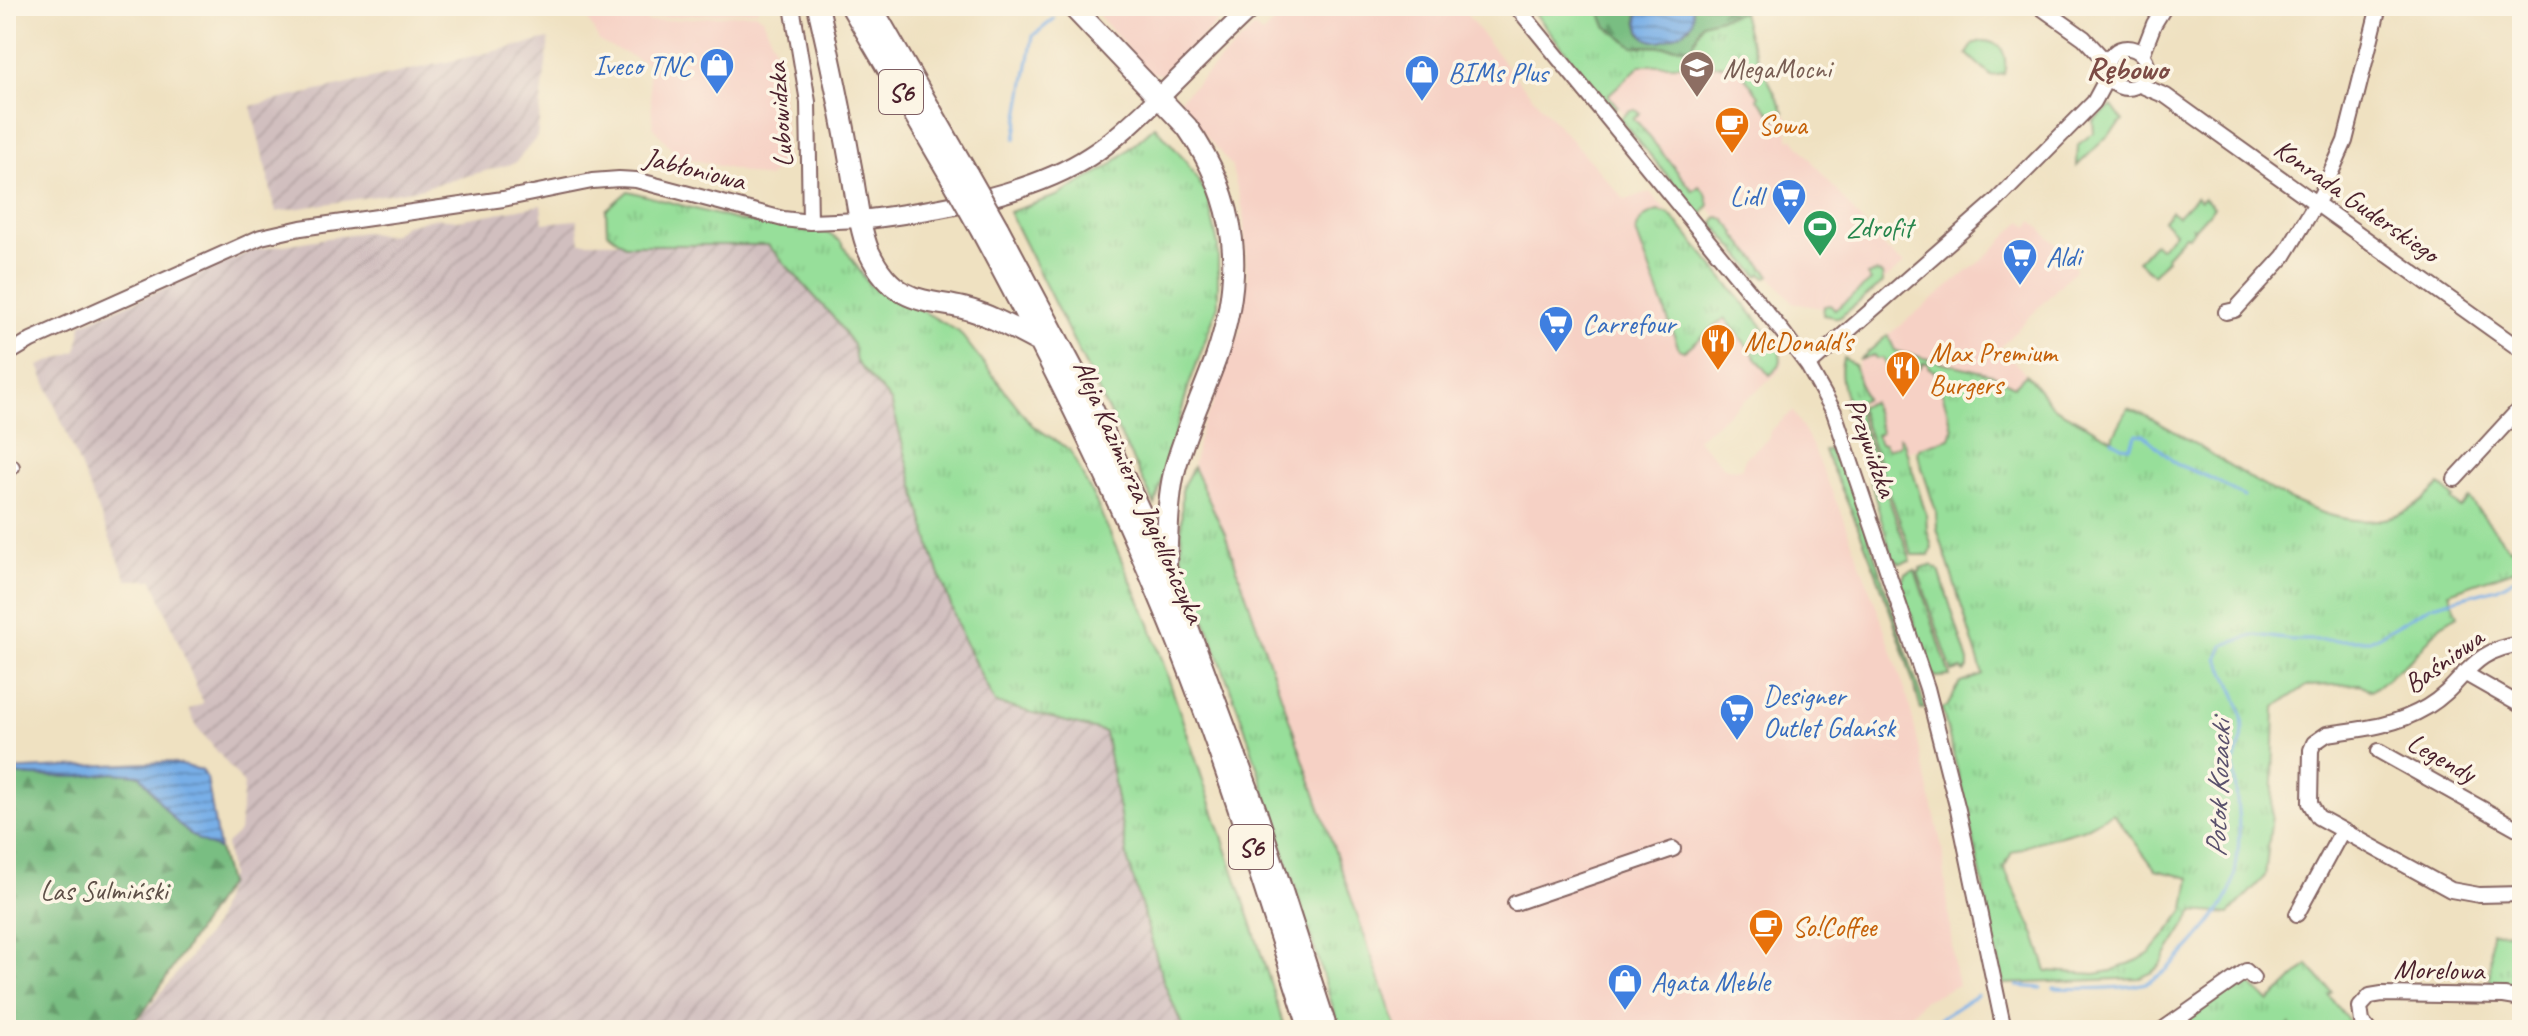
<svg xmlns="http://www.w3.org/2000/svg" width="2528" height="1036" font-family="Caveat,sans-serif">
	<defs>
		<pattern id="industrial-furrows" width="10" height="10" patternUnits="userSpaceOnUse" patternTransform="scale(2)"><rect width="10" height="10" fill="#d1bfbf"/><path d="M-1 1l2-2M0 10L10 0M9 11l2-2" fill="none" stroke="#b5a4a4"/></pattern>
		<pattern id="grass-tufts" width="24" height="20" patternUnits="userSpaceOnUse" patternTransform="scale(2)"><rect width="24" height="20" fill="#97df9a"/><path d="M3 7l-1-3M5 7V3M7 7l1-3M15 17l-1-3M17 17v-4M19 17l1-3" fill="none" stroke="#84bf85"/></pattern>
		<pattern id="forest-firs" width="22" height="20" patternUnits="userSpaceOnUse" patternTransform="scale(2)"><rect width="22" height="20" fill="#79be82"/><path d="M5 1l3.5 6h-7zM16 11l3.5 6h-7z" fill="#659a6b"/></pattern>
		<pattern id="water-rules" width="6" height="5" patternUnits="userSpaceOnUse" patternTransform="scale(2)"><rect width="6" height="5" fill="#78afe7"/><path d="M0 2.5h6" fill="none" stroke="#648ebb"/></pattern>
	</defs>
	<rect width="100%" height="100%" fill="#fcf5e5"/>
	<filter id="ink" filterUnits="userSpaceOnUse"><feTurbulence type="fractalNoise" baseFrequency=".0125" numOctaves="2"/><feDisplacementMap in="SourceGraphic" scale="16" xChannelSelector="R" yChannelSelector="G"/><feConvolveMatrix kernelMatrix="1 2 1 2 8 2 1 2 1" color-interpolation-filters="sRGB"/></filter>
	<filter id="wash" filterUnits="userSpaceOnUse"><feTurbulence type="fractalNoise" baseFrequency=".006" numOctaves="4" result="noise"/><feDisplacementMap in="SourceGraphic" scale="32" xChannelSelector="R" yChannelSelector="G"/><feGaussianBlur stdDeviation="1.8" result="paint"/><feColorMatrix in="noise" values="0 0 0 0 0 0 0 0 0 0 0 0 0 0 0 0 0 1.4 0 .05"/><feComposite in="paint" operator="in"/></filter>
	<g filter="url(#wash)">
		<rect width="100%" height="100%" fill="#efe1c1"/>
		<path fill="#f6d1c5" d="M588,6h168l2,4 -111,9v3l107,-9 9,5 18,46 6,96 -19,18 -90,-22 -25,-29 -5,-63 -48,-22 -11,-20z
			M1100,6h134l-71,69 -15,-3 -53,-61z
			M1291,6h169l56,72 109,122 25,-8 99,120 34,48 -2,9 -9,9 -75,61 28,29 16,1 5,-12 23,-19 1,-7 23,-20 19,34 27,63 41,108 28,83 34,148 12,119 4,19 -35,16 -27,29h-499l-172,-496 -32,-67 8,-39 11,-21 11,-40 19,-40h-4l9,-48 -4,-69 -12,-45 -54,-63 77,-74 8,6z
			M1656,64l105,1 18,41 14,18 -6,7 2,7 2,2 2,-2 87,106 24,20 -60,48 -50,-9 -186,-208 33,-30z
			M2022,221l6,6 5,-6 39,39 3,10 -75,77 26,27 -12,12 -23,-12 -30,61 -76,24 -31,-75 5,-26 35,-8 -6,-15 94,-75z"/>
		<path fill="url(#industrial-furrows)" d="M549,39l-12,98 -22,26 -97,26 -142,23 -25,-106z
			M541,205l2,18 34,-3 3,22 182,-1 69,-5 31,35 102,93 318,666h-1152l53,-64 31,-41 16,-50 -4,-31 13,-12 5,-48 -47,-57 -8,-17 14,-7 -50,-123h-26l-88,-214 38,-15 5,-27 172,-74 110,-18 17,3 13,-1 11,-9 33,-7 20,2z"/>
		<path fill="url(#grass-tufts)" stroke="#707f62" stroke-width="2" fill-rule="evenodd" d="M1529,6h69l8,20 27,20 59,1 10,-24 40,-11 6,24 11,25 -9,4h-109l-33,30 10,12 -6,2z
			M2112,106l11,15 -46,45 1,-21 16,-13 -1,-11z
			M1630,110h5l5,3 -7,6 6,5 54,67 6,-5 7,7 3,12 -8,11 -81,-97z
			M1155,126l30,34 22,35 11,50v60l-30,83 -33,117 -146,-293 50,-17 51,-29z
			M628,191l112,30 81,8 19,12 29,44 45,21 45,26 73,93 38,25 25,50 55,124 104,307 31,99h-101l-20,-47 -36,-122 -23,-129 -110,-29 -32,-64 -30,-83 -42,-155 -35,-39 -3,-17 -21,-29 -64,-71h-143l-18,-13 -1,-22z
			M1658,211l11,3 12,13 96,117c6,15 6,21 -7,31l-45,-57 -41,33 -5,-2 -43,-117c3,-13 9,-17 22,-21z
			M1719,217l5,2 12,14 -1,2 35,40 -4,3 -5,-4 -3,2 -45,-52 3,-6z
			M1876,272l6,2 1,9 -44,35 -16,-3 1,-9 6,-1 5,5 36,-29 -4,-6z
			M1888,335l7,16 96,23 23,12 12,-12 27,33 59,32 16,-31c74,28 180,131 261,110 21,-5 36,-19 51,-33l14,13 -2,2 8,8 9,-9 41,50 12,-13v31l-73,25 9,23 -17,10 -27,32 -43,34 -11,-7 -54,2 -31,21 -3,108 -7,61 -36,38 -35,-3 -34,54 -7,7 -13,6 -137,6 -33,-162 -28,-113 5,-2 13,-24 23,-8 -46,-147 -1,-16 -19,-60 2,-4 31,-10 3,-9 -17,-56 -8,-6v-4h-6l-1,4 -6,2 -7,-6 -19,6 1,3h-2l-5,-14 -7,1 -2,-4 -15,5zM2113,813l43,57 34,8 -5,31 -21,28 -14,16 -12,7 -26,11 -17,3 -48,-3 -12,-36 -31,-67 8,-16 25,-10 45,-13z
			M1844,358l10,7 11,34 -16,5c-6,-11 -11,-36 -5,-46z
			M1843,399l5,10 8,-1 55,153 -11,2 -8,-6 -25,-88z
			M1872,402l9,30 -5,3 4,9 4,-1 3,6 13,-4v-8l3,3 23,74 1,15 5,19 -3,7h-17l-53,-147 1,-2z
			M1829,449l5,12 4,-1 14,28 73,220 -4,1c-25,-88 -57,-175 -97,-258z
			M1193,467l32,67 172,496h-57l-95,-302 -64,-173 1,-67z
			M1931,565l8,5 29,92v6l-4,4 -2,-3 -10,3 -34,-100 3,-1 -1,-3z
			M1915,570l35,106 -14,1 -6,-6 -29,-87 4,-10z
			M2522,931v60l-32,-1 1,-58z
			M2308,965l24,27 -3,3 27,35h-66v-5l-7,5h-88l-7,-10 54,-38h6l21,20z"/>
		<path fill="url(#forest-firs)" stroke="#626e56" stroke-width="2" d="M1598,6h43c-6,9 -4,19 1,29l19,6 29,-14 2,-21h51l-1,6 -40,11 -10,24 -59,-1 -27,-20z
			M6,773l26,3 47,1 34,-4 27,2c23,30 41,63 79,74l9,34 -85,130 -18,14 -48,-7 -9,10h-53l-9,-12z"/>
		<path fill="#97df9a" stroke="#707f62" stroke-width="2" d="M1981,41c21,0 27,14 23,33l-13,2 -24,-22 6,-9z
			M1762,67l22,45 -8,7 -19,-21 2,-2 -17,-23z
			M2196,197l5,4 3,-3 10,9 -19,21 -3,-1 2,3 -6,6 -3,-1 -19,21 1,3 -14,15 -15,-13 16,-18 6,5 15,-16 -12,-12 8,-9 7,5z"/>
		<path fill="url(#water-rules)" stroke="#616789" stroke-width="2" d="M1641,6h51c1,6 3,13 -2,19 -3,4 -11,9 -16,11 -25,12 -37,2 -36,-25z
			M168,762l34,8 5,8 12,71c-38,-11 -56,-44 -79,-74l-27,-2 -34,4 -47,-1 -26,-3v-3z"/>
		<g fill="none" stroke-linecap="round" stroke-linejoin="round">
			<path stroke="#78afe7" stroke-width="3" d="M1015,139l18,-103 21,-17
				M2112,440l9,6 8,1 8,-13 7,1 32,29 37,15 31,18
				M2017,986l24,2
				M2054,988c27,1 65,2 92,-5 22,-7 68,-61 80,-83 6,-10 10,-29 11,-41 5,-31 -1,-60 -3,-91 -1,-11 6,-19 8,-29 5,-29 -12,-57 -24,-81l5,-13 33,-10 36,5h78l63,-35 64,-17 25,-13
				M1922,1030l55,-35"/>
		</g>
	</g>
	<g filter="url(#ink)">
		<g fill="none" stroke-linecap="round" stroke-linejoin="round">
			<defs>
				<path id="minor" d="M792,6l16,96 2,120
					M1516,6l269,329 23,31 26,46 93,276 31,122 46,220
					M2039,6l45,32 23,25
					M2107 68a20 20 0 1 1 40 0a20 20 0 1 1-40 0Z
					M2142,55l12,-31 11,-18
					M2140,85l26,11 32,23 319,228 5,1
					M2226,312l9,-2 49,-54 37,-61 24,-54 34,-135
					M6,355l25,-15 230,-103 40,-9 202,-29 89,-18 27,-2 17,1 147,39 27,3 51,-2
					M1808,366l187,-164 99,-100 14,-26
					M6,470l6,-3
					M2455,479l67,-73
					M2522,644c-56,7 -54,38 -95,63 -32,19 -64,22 -100,27l-13,9 -3,7 -1,53 8,14 11,6 122,67 28,5 43,-1
					M2464,673l58,33
					M2379,751l143,80
					M1515,903l158,-54
					M2297,914l45,-83
					M2162,1030l84,-59 7,7
					M2368,1030l-6,-8 -2,-15 10,-11 12,-2 122,2 18,3"/>
				<path id="major" d="M861,220c72,-9 168,-24 229,-64 28,-18 51,-42 75,-64 29,-29 58,-58 88,-86"/>
				<path id="highway" d="M818,6c12,52 23,104 32,156 6,29 8,63 19,90 8,17 18,32 35,41 18,10 39,10 59,15 28,7 53,22 78,35
					M851,6l100,171
					M871,6l97,169
					M1072,6l115,121c52,74 58,147 29,231 -14,39 -32,75 -42,115 -7,29 -6,61 -8,91
					M998,228l83,156 85,184 90,243 71,219
					M982,232c64,119 125,239 177,364 60,141 104,288 151,434"/>
			</defs>
			<use href="#minor" stroke="#846360" stroke-width="18"/>
			<use href="#major" stroke="#846360" stroke-width="22"/>
			<use href="#highway" stroke="#846360" stroke-width="24"/>
			<use href="#minor" stroke="#fff" stroke-width="14"/>
			<use href="#major" stroke="#fff" stroke-width="18"/>
			<use href="#highway" stroke="#fff" stroke-width="20"/>
			<defs>
				<path id="highway-bridge" d="M968,175l30,53
					M951,177l31,55"/>
			</defs>
			<use href="#highway-bridge" stroke="#846360" stroke-width="24" stroke-linecap="butt"/>
			<use href="#highway-bridge" stroke="#fff" stroke-width="20"/>
		</g>
	</g>
	<defs>
		<symbol id="shop-pin" viewBox="-11 -11 22 30"><path d="M0 17L-7.5 6A9.5 9.5 0 1 1 7.5 6Z" fill="#3f7fe0" stroke="#fcf5e5"/><path d="M-5-2.5h2.3a2.7 3.5 0 0 1 5.4 0H5L5.5 6h-11ZM-1.5-2.5h3a1.5 2.3 0 0 0-3 0Z" fill="#fff"/></symbol>
		<symbol id="school-pin" viewBox="-11 -11 22 30"><path d="M0 17L-7.5 6A9.5 9.5 0 1 1 7.5 6Z" fill="#8d6e63" stroke="#fcf5e5"/><path d="M0-5L7-2L0 1L-7-2ZM-4 1L0 2.5L4 1V4Q0 6-4 4Z" fill="#fff"/></symbol>
		<symbol id="cafe-pin" viewBox="-11 -11 22 30"><path d="M0 17L-7.5 6A9.5 9.5 0 1 1 7.5 6Z" fill="#e8710a" stroke="#fcf5e5"/><path d="M-5.5-4.5H6V0H3Q3 3.5 0 3.5H-2.5Q-5.5 3.5-5.5 0ZM3-3.2v2h1.7v-2ZM-6 4.5H4V6H-6Z" fill="#fff"/></symbol>
		<symbol id="supermarket-pin" viewBox="-11 -11 22 30"><path d="M0 17L-7.5 6A9.5 9.5 0 1 1 7.5 6Z" fill="#3f7fe0" stroke="#fcf5e5"/><path d="M-6-5.5h2.5l.6 2H6L4.5 2H-2.5L-4.4-4H-6ZM-1.5 3.2a1.3 1.3 0 1 0 .1 0ZM3 3.2a1.3 1.3 0 1 0 .1 0Z" fill="#fff"/></symbol>
		<symbol id="stadium-pin" viewBox="-11 -11 22 30"><path d="M0 17L-7.5 6A9.5 9.5 0 1 1 7.5 6Z" fill="#2e9e5b" stroke="#fcf5e5"/><path d="M0-5a6.5 5 0 1 0 0 10a6.5 5 0 1 0 0-10ZM-3.5-1.8h7v3.6h-7Z" fill="#fff"/></symbol>
		<symbol id="restaurant-pin" viewBox="-11 -11 22 30"><path d="M0 17L-7.5 6A9.5 9.5 0 1 1 7.5 6Z" fill="#e8710a" stroke="#fcf5e5"/><path d="M-5-6h1v4h1v-4h1v4h1v-4h1v5L-1.5 .5V6h-2V.5L-5-1ZM5-6V6H3V1.5H1.5Q1.5-4 5-6Z" fill="#fff"/></symbol>
	</defs>
	<g fill-rule="evenodd">
		<use href="#shop-pin" x="697" y="45" width="40" height="54"/>
		<use href="#school-pin" x="1677" y="48" width="40" height="54"/>
		<use href="#shop-pin" x="1402" y="52" width="40" height="54"/>
		<use href="#cafe-pin" x="1712" y="104" width="40" height="54"/>
		<use href="#supermarket-pin" x="1769" y="176" width="40" height="54"/>
		<use href="#stadium-pin" x="1800" y="207" width="40" height="54"/>
		<use href="#supermarket-pin" x="2000" y="236" width="40" height="54"/>
		<use href="#supermarket-pin" x="1536" y="303" width="40" height="54"/>
		<use href="#restaurant-pin" x="1698" y="321" width="40" height="54"/>
		<use href="#restaurant-pin" x="1883" y="348" width="40" height="54"/>
		<use href="#supermarket-pin" x="1717" y="691" width="40" height="54"/>
		<use href="#cafe-pin" x="1746" y="906" width="40" height="54"/>
		<use href="#shop-pin" x="1605" y="961" width="40" height="54"/>
	</g>
	<g text-anchor="middle" stroke-width="7" stroke-linejoin="round" paint-order="stroke">
		<g fill="#fcf5e5" stroke="#7f5f63" stroke-width="2">
			<rect x="879" y="70" width="44" height="44" rx="6"/>
			<rect x="1229" y="825" width="44" height="44" rx="6"/>
		</g>
		<g font-size="26" font-weight="bold" fill="#4a1f2b">
			<text x="901" y="101">S6</text>
			<text x="1251" y="856">S6</text>
		</g>
		<g font-size="28" fill="#366cbe" stroke="#fcf5e5" text-anchor="start">
			<text x="691" y="75" text-anchor="end">Iveco TNC</text>
			<text x="1448" y="82">BIMs Plus</text>
			<text x="1763" y="206" text-anchor="end">Lidl</text>
			<text x="2046" y="266">Aldi</text>
			<text x="1582" y="333">Carrefour</text>
			<text x="1763" y="705">Designer<tspan x="1763" dy="32">Outlet Gdańsk</tspan></text>
			<text x="1651" y="991">Agata Meble</text>
		</g>
		<g font-size="28" fill="#785e54" stroke="#fcf5e5" text-anchor="start">
			<text x="1723" y="78">MegaMocni</text>
		</g>
		<g font-size="28" fill="#4a1f2b" stroke="#fcf5e5">
			<text transform="translate(779 115) rotate(-94)" y="10">Lubowidzka</text>
			<text transform="translate(695 168) rotate(14)" y="10">Jabłoniowa</text>
			<text transform="translate(2357 200) rotate(35)" y="10">Konrada Guderskiego</text>
			<text transform="translate(1872 447) rotate(70)" y="10">Przywidzka</text>
			<text transform="translate(1140 491) rotate(66)" y="10">Aleja Kazimierza Jagiellończyka</text>
			<text transform="translate(2443 660) rotate(-36)" y="10">Baśniowa</text>
			<text transform="translate(2442 757) rotate(29)" y="10">Legendy</text>
			<text transform="translate(2439 969) rotate(1)" y="10">Morelowa</text>
		</g>
		<g font-size="28" fill="#c56008" stroke="#fcf5e5" text-anchor="start">
			<text x="1758" y="134">Sowa</text>
			<text x="1744" y="351">McDonald's</text>
			<text x="1929" y="362">Max Premium<tspan x="1929" dy="32">Burgers</tspan></text>
			<text x="1792" y="936">So!Coffee</text>
		</g>
		<g font-size="28" fill="#27864d" stroke="#fcf5e5" text-anchor="start">
			<text x="1846" y="237">Zdrofit</text>
		</g>
		<g font-size="28" fill="#5d4f47" stroke="#fcf5e5">
			<text x="104" y="900">Las Sulmiński</text>
		</g>
		<g font-size="30" font-style="italic" fill="#5a516d" stroke="#fcf5e5">
			<text transform="translate(2218 789) rotate(-88)" y="10">Potok Kozacki</text>
		</g>
		<g font-size="32" font-weight="bold" fill="#7c4b45" stroke="#fcf5e5">
			<text x="2127" y="79">Rębowo</text>
		</g>
	</g>
	<rect width="2528" height="1036" fill="none" stroke="#fcf5e5" stroke-width="32"/>
</svg>
